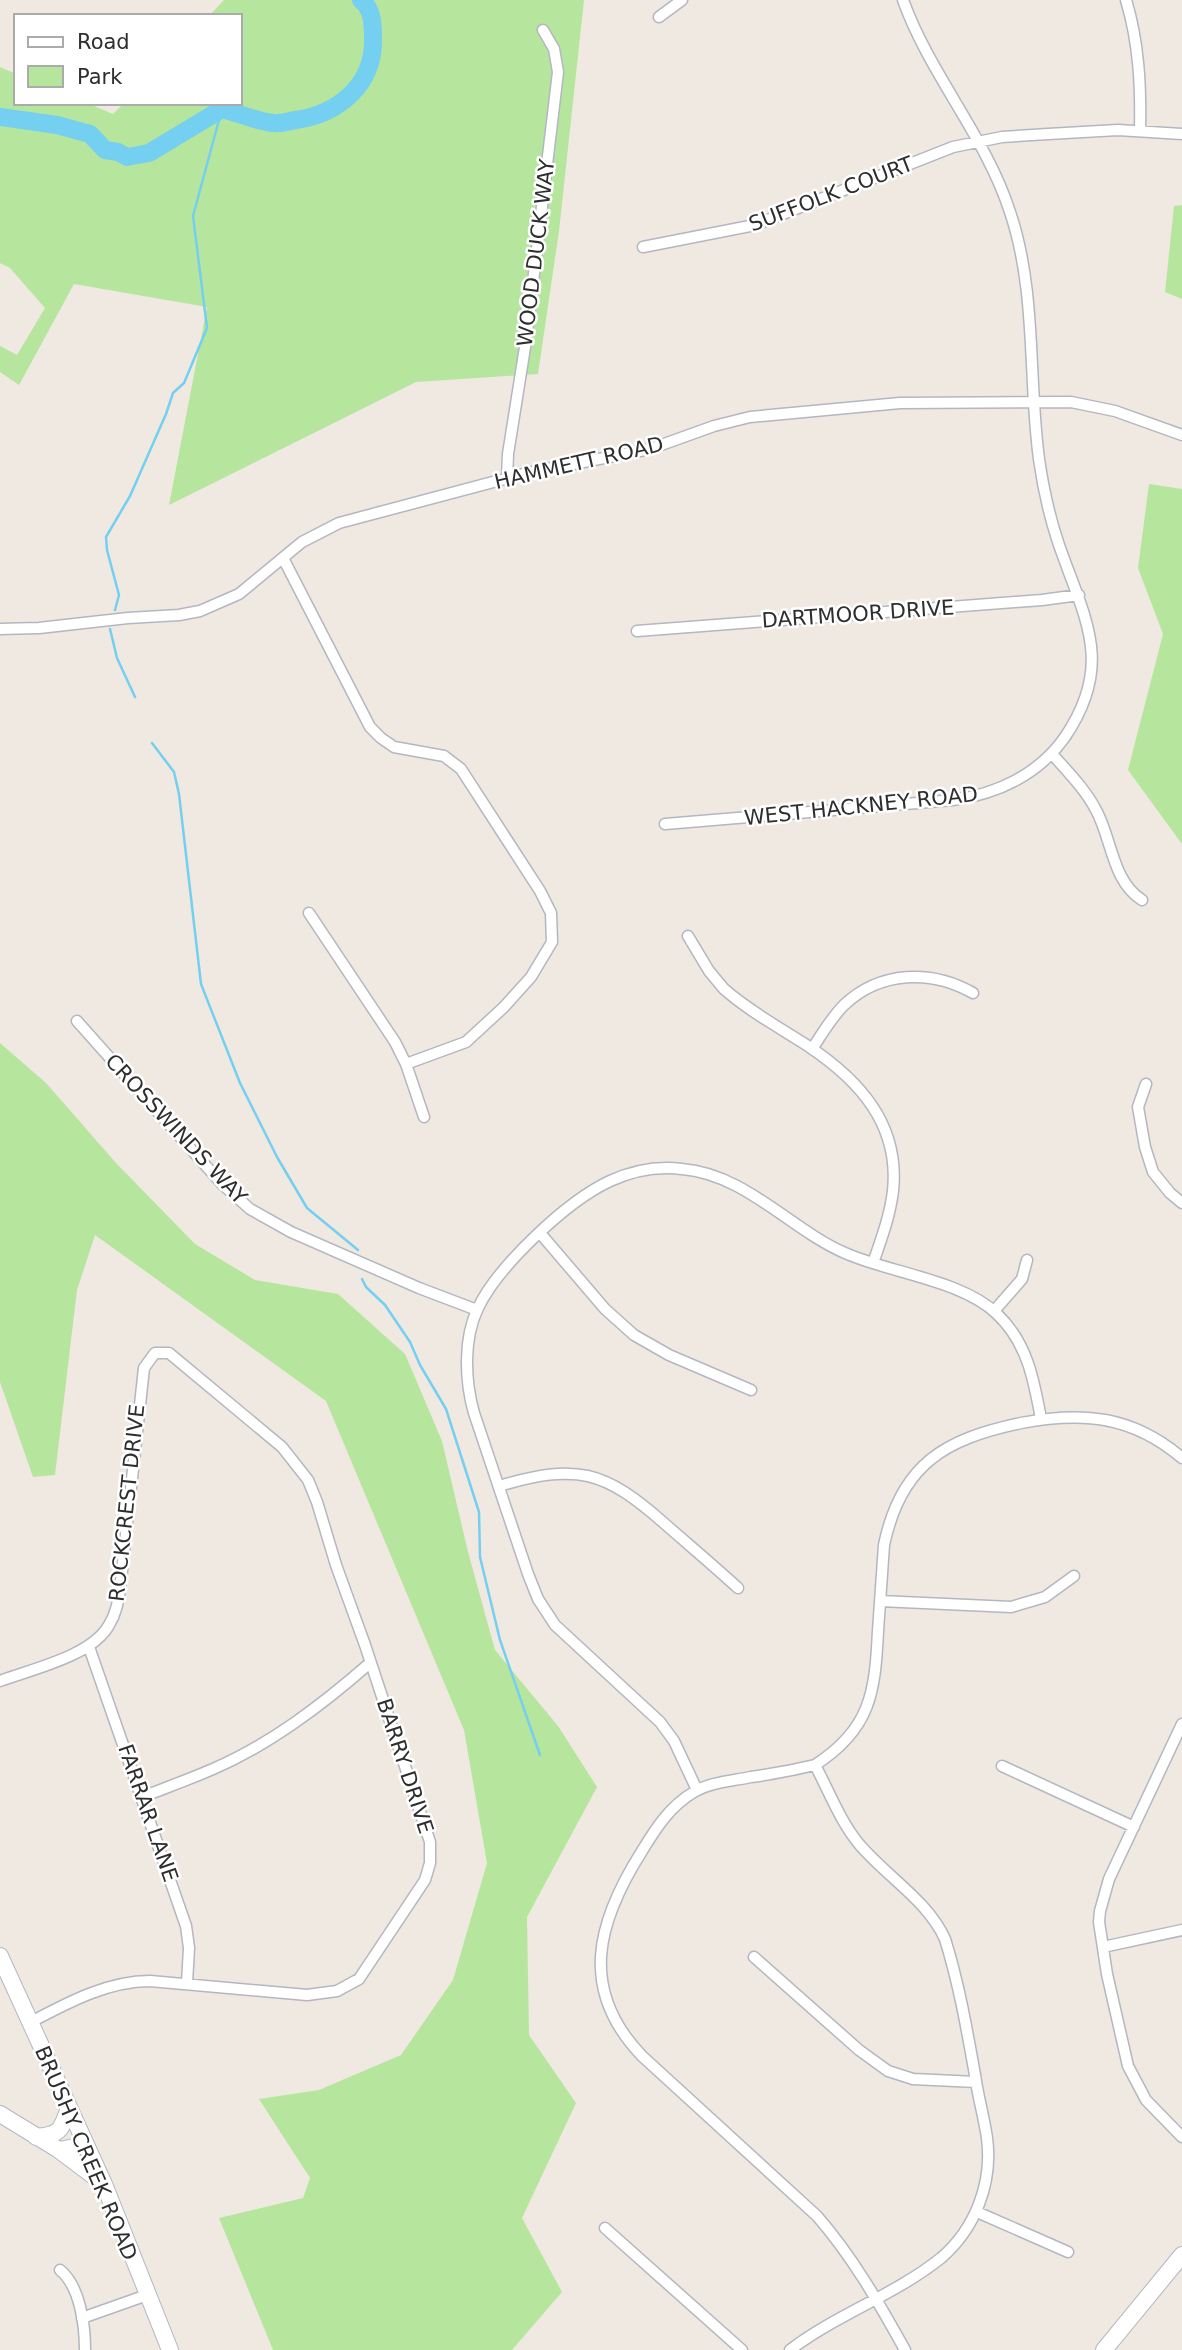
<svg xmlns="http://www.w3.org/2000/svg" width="1182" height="2350" font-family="'DejaVu Sans',sans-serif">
	<rect width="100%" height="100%" fill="#efe9e1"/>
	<path fill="#b6e59e" d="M224,0h360l-25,231 -21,143 -122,8 -247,123 38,-198 -133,-23 -55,101 -19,-13v-26l17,9 28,-47 -35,-40 -10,-5v-196l16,7v29h71l26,11 11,-11h116v-87h-31z
		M1182,205v94l-17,-7 9,-86z
		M1149,484l33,5v355l-54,-74 35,-136 -25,-66z
		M0,1043l46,40 70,80 79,81 60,36 83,14 67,60 37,87 26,111 27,98 63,76 39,61 -70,130 2,118 47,68 -54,115 40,74 -50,58h-239l-54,-132 84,-20 7,-20 -51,-79 60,-9 82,-35 52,-75 34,-117 -23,-133 -138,-329 -231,-166 -18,55 -22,185 -22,2 -33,-95z"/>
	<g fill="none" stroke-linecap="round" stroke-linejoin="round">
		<path stroke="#75cff0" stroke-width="2.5" d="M115,610l4,-15 -12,-45 -1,-13 24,-41 36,-82 7,-21 11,-10 23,-55 -14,-112 29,-107
			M110,629l7,29 18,39
			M152,743l22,29 5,22 22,190 39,99 37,74 30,51 51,42
			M362,1279l4,8 19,18 25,37 10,23 26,44 33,103 1,45 20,83 40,115"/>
		<path stroke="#75cff0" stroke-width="18" d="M0,117l57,8 33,9 15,16 13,2 9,5 22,-4 73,-44c16,4 36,13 52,14 7,1 15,-2 22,-3 42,-6 78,-35 77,-81 0,-14 0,-30 -12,-39"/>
		<defs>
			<path id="street" d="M1126,0c13,43 15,86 14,131
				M659,17l23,-17
				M643,247l112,-22 198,-78 49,-10 46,-3 70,-4 64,4
				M507,478l1,-24 18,-113 32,-269 -4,-23 -11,-19
				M283,558l87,169 11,11 13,9 50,9 17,13 79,122 11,22 1,29 -21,35 -27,30 -38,35 -60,22
				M0,629l39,-1 89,-10 51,-3 21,-4 39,-17 63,-52 37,-19 188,-50 123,-24 64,-23 36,-9 150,-14 171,-1 44,9 67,24
				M637,631l405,-31 37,-5
				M1053,755c15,17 32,34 43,55 16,29 16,71 46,90
				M665,824l288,-24c45,-6 86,-26 112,-63 51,-75 18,-121 -7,-195 -9,-27 -15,-55 -19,-83 -11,-81 -2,-167 -29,-247 -24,-75 -80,-137 -107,-212
				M309,913l86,129 11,22 18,53
				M688,936l21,35 15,18c25,22 56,39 84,57 51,34 92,78 85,145 -3,25 -12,49 -20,72
				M77,1021l145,163 28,25 41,23 128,56 58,22
				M812,1049c10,-15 19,-31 32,-44 36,-34 87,-36 129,-12
				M1146,1084l-8,23 7,40 8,25 17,21 12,10
				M540,1233l65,76 29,26 35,20 82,35
				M994,1311l28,-32 5,-19
				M499,1486c78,-23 105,-16 166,38 24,21 49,42 73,64
				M880,1601l131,6 34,-10 29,-21
				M89,1647l97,279 3,22 -2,35
				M0,1681c32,-12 92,-25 109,-56 7,-11 9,-23 11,-36l24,-221 11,-15h14l113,94 26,33 9,22 19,63 29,80 65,197v21l-5,17 -66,99 -22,12 -30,4 -157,-14c-43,0 -83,22 -121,42
				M1182,1724l-73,155 -9,32 -1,11 8,52 21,92 18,34 36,37
				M1002,1766l132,61
				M697,1790l-23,-49 -14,-19 -105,-97 -17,-26 -10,-25 -54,-161c-9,-32 -11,-74 4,-105 20,-42 89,-107 132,-127 22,-10 48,-15 72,-12 63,5 108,60 163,84 45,20 117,27 152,61 30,28 37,66 44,105
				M142,1797c23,-9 48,-18 71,-28 58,-25 110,-65 157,-106
				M1103,1947l79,-17
				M754,1957l105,93 29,21 25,8 63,3
				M977,2212l91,40
				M605,2228l137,122
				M60,2270c20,16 25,55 25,80
				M82,2318l65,-23
				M790,2350c47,-36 105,-55 151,-92 34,-29 52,-75 46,-120 -3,-21 -9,-41 -12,-63 -8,-45 -16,-91 -30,-136 -18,-39 -58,-62 -86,-95 -19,-23 -30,-53 -44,-79
				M905,2350c-26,-47 -53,-94 -88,-134l-175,-160c-64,-67 -45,-134 0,-205 14,-23 28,-45 52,-59 17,-10 38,-11 57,-15 22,-3 43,-7 64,-12 56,-36 60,-73 63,-134 2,-29 4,-57 6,-86 17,-81 61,-106 137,-122 62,-12 112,-7 161,35"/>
			<path id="secondary" d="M0,1956l104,228 66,166
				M0,2114l59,36 26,-5
				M36,2137c25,-2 25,-7 33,-29
				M59,2150l40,30
				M1104,2350l78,-95"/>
		</defs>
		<use href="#street" stroke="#b4b7c1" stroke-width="13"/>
		<use href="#secondary" stroke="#b4b7c1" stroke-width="18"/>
		<use href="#street" stroke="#fff" stroke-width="10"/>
		<use href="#secondary" stroke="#fff" stroke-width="16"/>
	</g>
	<g text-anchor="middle" stroke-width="5" stroke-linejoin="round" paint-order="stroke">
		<g font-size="21" fill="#2e2e2e" stroke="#fff">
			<text transform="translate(831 194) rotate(-21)" y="7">SUFFOLK COURT</text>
			<text transform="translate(536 253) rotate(-83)" y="7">WOOD DUCK WAY</text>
			<text transform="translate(579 463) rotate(-13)" y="7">HAMMETT ROAD</text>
			<text transform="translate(858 614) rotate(-4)" y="7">DARTMOOR DRIVE</text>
			<text transform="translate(861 806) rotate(-6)" y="7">WEST HACKNEY ROAD</text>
			<text transform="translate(176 1129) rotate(47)" y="7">CROSSWINDS WAY</text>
			<text transform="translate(127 1503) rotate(-84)" y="7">ROCKCREST DRIVE</text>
			<text transform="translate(405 1766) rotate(72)" y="7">BARRY DRIVE</text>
			<text transform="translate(148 1813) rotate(71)" y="7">FARRAR LANE</text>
			<text transform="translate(86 2153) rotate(67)" y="7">BRUSHY CREEK ROAD</text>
		</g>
	</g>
	<rect x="14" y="14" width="228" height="91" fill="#ffffff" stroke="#ababab" stroke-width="2"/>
	<rect x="28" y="37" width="35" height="10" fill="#ffffff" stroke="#ababab" stroke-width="2"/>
	<text x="77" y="49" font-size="21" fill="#2e2e2e">Road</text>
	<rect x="28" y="66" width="35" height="21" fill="#b6e59e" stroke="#ababab" stroke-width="2"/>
	<text x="77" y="84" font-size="21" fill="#2e2e2e">Park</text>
</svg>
